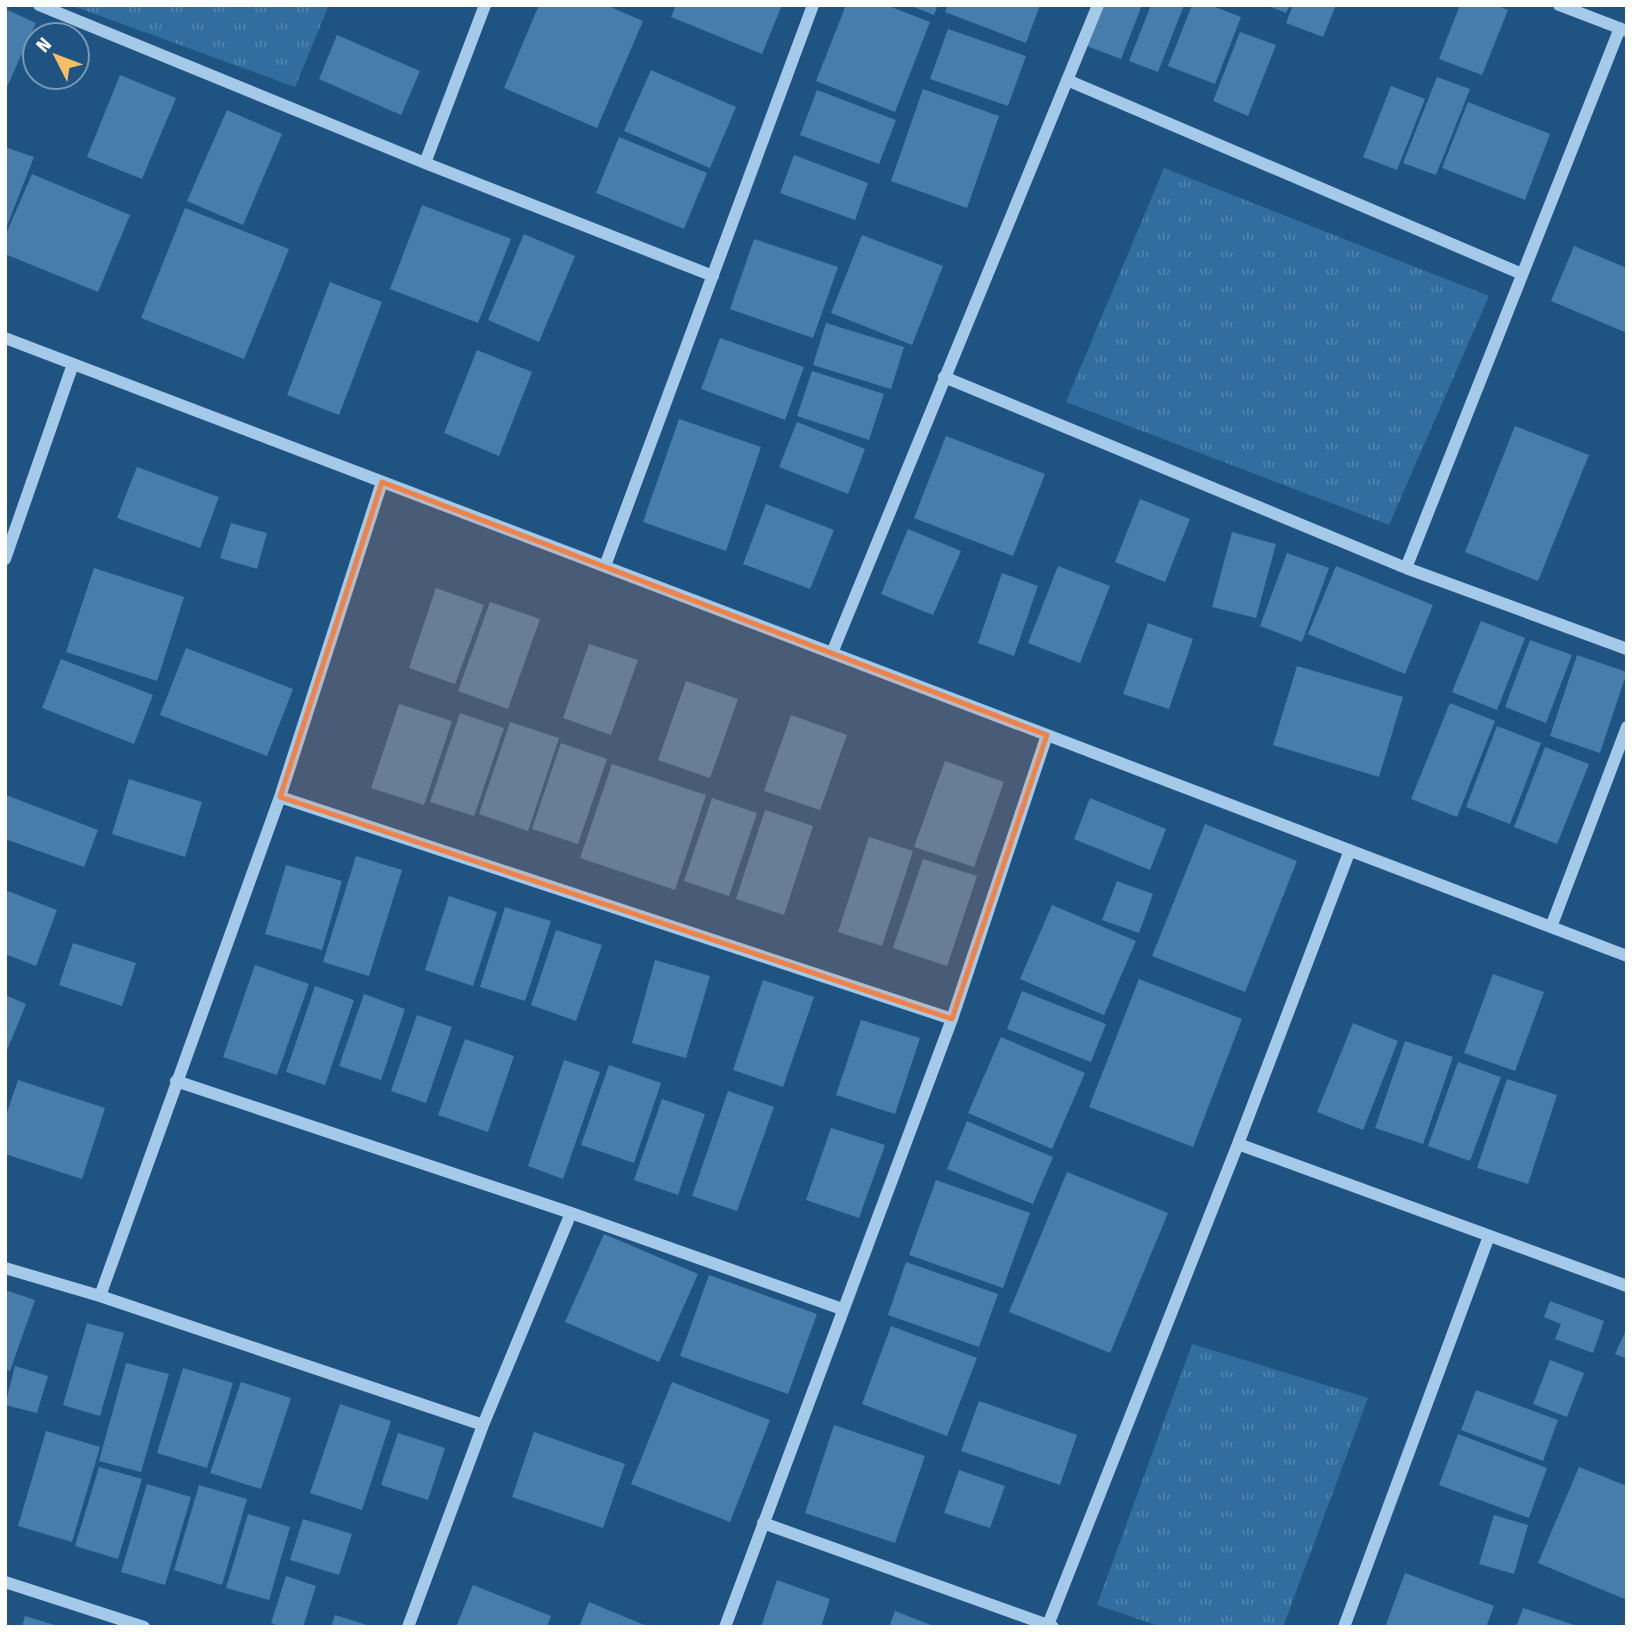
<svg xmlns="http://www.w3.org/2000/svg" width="1632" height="1632" font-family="'Fira Sans Condensed',sans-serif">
	<defs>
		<pattern id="park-tufts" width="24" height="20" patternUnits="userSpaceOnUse" patternTransform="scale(1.75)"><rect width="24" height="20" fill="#326da0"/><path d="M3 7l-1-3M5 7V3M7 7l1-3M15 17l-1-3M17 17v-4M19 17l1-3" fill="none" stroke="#5183ae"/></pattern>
	</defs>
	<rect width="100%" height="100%" fill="#1f5382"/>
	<path fill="url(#park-tufts)" d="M70,5h259l-34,82z
		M1164,168l325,128 -100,229 -323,-123z
		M1192,1344l176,54 -85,229h-121l-65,-22z"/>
	<path fill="#477dab" d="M539,5h67l37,16 -46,107 -93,-40z
		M676,5h106l-20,49 -91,-37z
		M846,5h40l44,17 -35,90 -79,-31z
		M909,5h29l-4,10z
		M948,5h92l-14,38 -81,-31z
		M1099,5h43l-21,54 -37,-14z
		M1151,5h33l-26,67 -29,-11z
		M1192,5h18l31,12 -26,67 -47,-18z
		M1266,5h24l-4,8z
		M1293,5h43l-13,32 -37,-14z
		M1460,5h36l12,5 -26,65 -43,-16z
		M5,9l31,14 -31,68z
		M948,29l78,27 -18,50 -78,-27z
		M1240,32l36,13 -28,71 -35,-15z
		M337,35l83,36 -19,44 -82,-36z
		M651,70l85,37 -26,61 -86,-37z
		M120,75l56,23 -34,81 -55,-22z
		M1437,77l33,12 -34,86 -33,-12z
		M1391,86l34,13 -28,71 -34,-13z
		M923,89l76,27 -32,92 -76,-27z
		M817,90l79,30 -17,44 -79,-29z
		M1468,102l82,32 -25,66 -83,-32z
		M227,110l55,24 -39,91 -56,-24z
		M619,137l88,36 -23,56 -88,-36z
		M5,147l29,10 -29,74z
		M794,155l74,28 -13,37 -75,-27z
		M32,174l98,41 -32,77 -93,-38v-18z
		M422,205l89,34 -33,84 -88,-34z
		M185,208l104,41 -45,110 -103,-41z
		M524,234l51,22 -36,86 -51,-22z
		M862,235l81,31 -31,79 -81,-32z
		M754,239l84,28 -25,71 -83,-29z
		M1574,246l53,22v65l-76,-32z
		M330,282l52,20 -43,113 -52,-20z
		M826,323l78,24 -13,42 -78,-24z
		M720,338l84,29 -19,53 -84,-31z
		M477,350l55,22 -33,84 -55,-23z
		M812,371l72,23 -15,46 -72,-24z
		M679,419l82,28 -35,104 -83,-29z
		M797,422l68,27 -17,45 -69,-27z
		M1515,426l74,29 -51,126 -73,-29z
		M946,436l99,38 -32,82 -99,-38z
		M137,467l82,30 -19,51 -83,-30z
		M1140,499l50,20 -25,63 -50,-20z
		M766,504l68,26 -24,59 -67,-25z
		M231,523l36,10 -10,36 -37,-11z
		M908,529l53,22 -28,64 -52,-21z
		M1232,532l44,12 -20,74 -44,-11z
		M1287,553l42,15 -27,74 -42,-16z
		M1058,566l52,20 -30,77 -52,-20z
		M1336,566l97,39 -28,69 -97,-40z
		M94,568l90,29 -27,84 -91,-29z
		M1002,573l36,13 -24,70 -36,-13z
		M436,588l48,17 -29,79 -46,-16z
		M490,602l50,17 -32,90 -50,-18z
		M1481,621l44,17 -28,72 -45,-18z
		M1148,623l45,16 -24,70 -46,-15z
		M1530,640l42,15 -26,68 -41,-16z
		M589,644l49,16 -27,75 -48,-17z
		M186,648l107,41 -26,67 -107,-41z
		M1577,655l50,17 -27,81 -50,-17z
		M61,659l92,36 -19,49 -92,-36z
		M1297,666l106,31 -24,80 -106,-32z
		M686,681l52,18 -28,79 -52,-18z
		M1450,703l45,18 -38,96 -46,-18z
		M399,704l53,17 -28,84 -53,-17z
		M460,713l44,15 -30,88 -44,-14z
		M791,715l56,20 -27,75 -56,-19z
		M510,722l49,16 -31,93 -49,-17z
		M1497,726l44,17 -31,81 -44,-17z
		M561,743l46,16 -29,85 -46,-15z
		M1545,747l44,17 -32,80 -43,-17z
		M945,761l59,21 -30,85 -60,-20z
		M612,764l94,31 -31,95 -95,-32z
		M129,779l73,23 -17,55 -73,-23z
		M6,795l92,35 -14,37 -79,-28z
		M712,798l45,15 -28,83 -45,-15z
		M1090,798l76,31 -16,41 -76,-31z
		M765,810l48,16 -29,89 -48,-16z
		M1205,824l92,37 -52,131 -93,-36z
		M869,837l44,14 -31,95 -44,-14z
		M356,856l46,14 -33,106 -46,-14z
		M923,859l54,17 -30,90 -54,-18z
		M286,865l56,16 -20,69 -57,-16z
		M1117,881l36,13 -14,39 -37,-13z
		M5,890l52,20 -21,56 -31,-12z
		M449,896l48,16 -24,74 -48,-16z
		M1052,905l84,36 -32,74 -84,-36z
		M505,907l46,14 -26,80 -45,-14z
		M556,930l46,15 -26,76 -45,-16z
		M73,943l63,20 -14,43 -63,-21z
		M655,960l55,16 -24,82 -54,-15z
		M255,965l54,19 -32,91 -54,-18z
		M1493,974l51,18 -29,79 -51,-18z
		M1139,979l103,40 -49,128 -104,-40z
		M763,980l51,17 -31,90 -50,-17z
		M315,986l39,14 -29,85 -39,-13z
		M1022,991l84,33 -15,38 -84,-33z
		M364,994l41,15 -24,71 -42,-14z
		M5,995l21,9 -21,51z
		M417,1015l35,12 -26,76 -35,-12z
		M861,1020l59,18 -25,76 -59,-19z
		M1353,1023l45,18 -35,89 -46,-18z
		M1001,1037l84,36 -33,76 -84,-36z
		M465,1039l49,17 -26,76 -50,-17z
		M1405,1041l48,16 -30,87 -48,-16z
		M564,1060l36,12 -37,107 -35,-13z
		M1458,1062l43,15 -31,84 -42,-15z
		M609,1065l52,18 -27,80 -53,-18z
		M1507,1079l50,16 -29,89 -51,-16z
		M18,1080l87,28 -23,71 -77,-25v-36z
		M728,1091l46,16 -37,104 -45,-15z
		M662,1099l43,15 -27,81 -44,-15z
		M967,1121l86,36 -20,47 -86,-35z
		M831,1128l54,17 -26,73 -53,-18z
		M1067,1172l101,41 -58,140 -101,-41z
		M936,1180l94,33 -27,75 -94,-33z
		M604,1234l94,40 -39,88 -94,-40z
		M906,1262l92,32 -19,53 -91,-32z
		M709,1275l108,39 -29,80 -108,-38z
		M5,1290l30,10 -25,71 -5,-2z
		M1550,1301l54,20 -11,32 -38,-14 6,-15 -17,-7z
		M87,1323l37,10 -24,83 -37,-11z
		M891,1326l86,32 -30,78 -85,-32z
		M1627,1328v31l-12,-5z
		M1550,1360l34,13 -17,44 -34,-13z
		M126,1363l43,11 -28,98 -42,-11z
		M15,1366l33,10 -11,37 -32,-8z
		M183,1368l50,15 -26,85 -50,-15z
		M241,1382l50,16 -30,91 -51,-16z
		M672,1382l98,38 -40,102 -99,-38z
		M1476,1390l82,30 -15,41 -82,-31z
		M979,1401l98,34 -17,50 -99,-34z
		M340,1404l51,17 -29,89 -52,-17z
		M834,1425l91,31 -30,87 -90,-30z
		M46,1431l54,16 -28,95 -54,-16z
		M534,1432l91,32 -22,64 -91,-31z
		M398,1433l47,15 -17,52 -47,-15z
		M1458,1434l89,34 -18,50 -90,-33z
		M99,1467l43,12 -24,80 -43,-13z
		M1579,1467l48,19v114l-89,-37z
		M959,1470l46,16 -15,42 -46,-15z
		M147,1484l44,13 -26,88 -44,-13z
		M199,1485l48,14 -25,86 -48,-15z
		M248,1514l42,13 -21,73 -43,-12z
		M1494,1515l34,10 -14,49 -35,-10z
		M303,1519l49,15 -13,41 -49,-15z
		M1405,1573l89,33 -8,21h-101z
		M286,1576l30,10 -13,41h-22l-10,-4z
		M777,1580l53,19 -9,28h-60z
		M473,1585l78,31 -4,11h-91z
		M589,1602l60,25h-70z
		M1523,1608l54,18v1h-61z
		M895,1611l41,16h-47z
		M335,1615l35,11v1h-39z
		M25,1616l33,10v1h-36z"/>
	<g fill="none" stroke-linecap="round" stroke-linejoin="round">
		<path stroke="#a4c9e9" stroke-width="12" d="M39,5l386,158 288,113
			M1559,5l68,26
			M1067,80l455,194
			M425,163l60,-158
			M5,338l1622,618
			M944,377l462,191 221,81
			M5,559l68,-195
			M605,566l208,-561
			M1406,568l214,-540
			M832,653l266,-648
			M280,797l672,222
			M1551,927l76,-200
			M176,1081l395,132 271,96
			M1238,1144l389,142
			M5,1268l95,28 383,129
			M100,1296l180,-499 102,-315
			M763,1523l290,104
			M5,1582l139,45
			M1048,1625l190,-481 112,-294
			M408,1627l75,-202 88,-212
			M725,1627l227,-608 95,-284
			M1344,1627l145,-391"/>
	</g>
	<path fill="#ee8249" fill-opacity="0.2" stroke="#ee8249" stroke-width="5" stroke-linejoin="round" d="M382,482l665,253 -95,284 -672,-222z"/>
	<rect width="1632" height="1632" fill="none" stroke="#ffffff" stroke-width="14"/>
	<g transform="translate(56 56) rotate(312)"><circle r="33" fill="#1f5382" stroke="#7998b4" stroke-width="2"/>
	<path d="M0-5L12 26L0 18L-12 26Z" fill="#f7bf64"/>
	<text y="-10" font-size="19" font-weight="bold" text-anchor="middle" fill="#ffffff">N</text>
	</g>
</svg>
